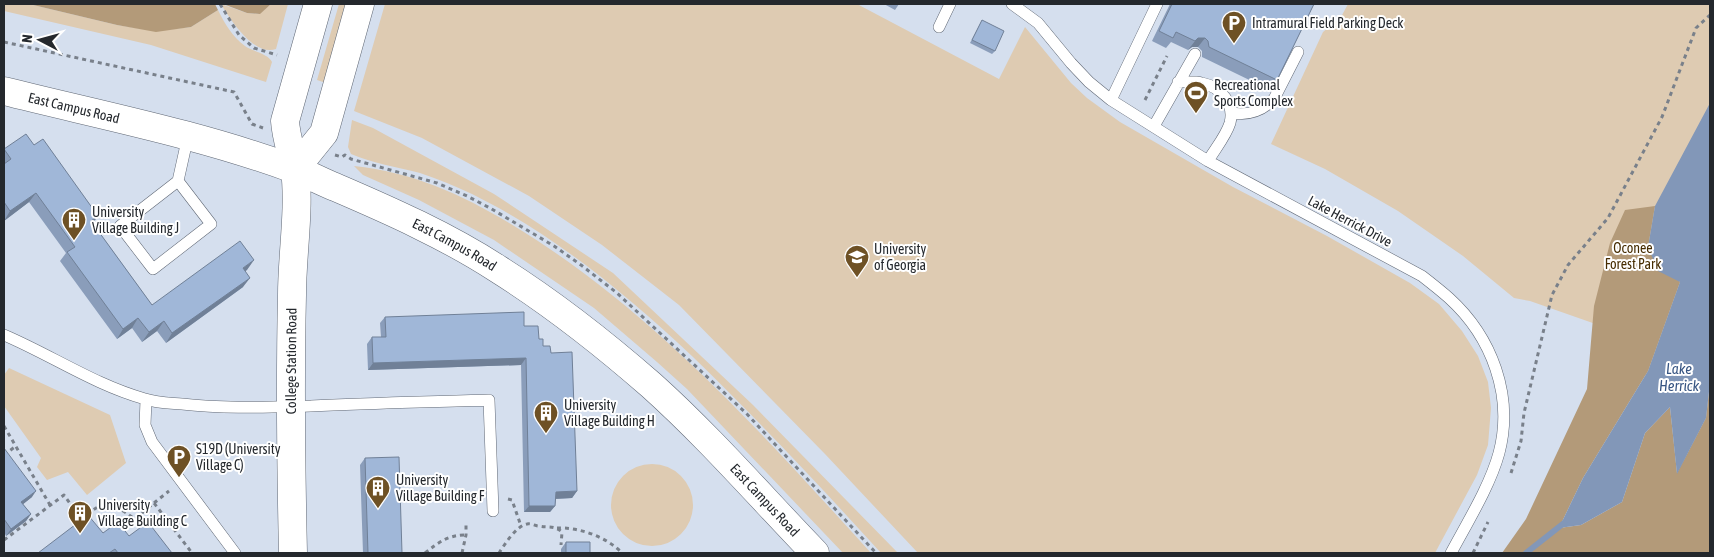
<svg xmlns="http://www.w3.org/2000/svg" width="1714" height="557" font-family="'Asap Condensed',sans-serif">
	<rect width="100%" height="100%" fill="#d5dfee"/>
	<path fill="#decbb2" d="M4,4h25l88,21 39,6 35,-4 27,-17c7,14 14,26 27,36 7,5 24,8 27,16l-6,20 -115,-37 -147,-34z
		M221,4l26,9 12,1 12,-10h17l-12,45c-22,8 -46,-30 -55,-45z
		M339,4h9l-22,79 -9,-3z
		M385,4h472l142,75 26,-52 46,56 16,15 33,24 113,65 94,49 83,47 29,21 23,27 16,25 10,26 3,26 -3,37 -11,30 -42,78h-517l-93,-99 -146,-149 -77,-60 -73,-49 -107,-58 -68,-27z
		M1348,4h362v361l-4,53 4,-35v71l-103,-126 -77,-27 -16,-3 -51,-42 -65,-45 -73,-42 -54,-25 52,-112 18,-15z
		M352,120l21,8 121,66 119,79 140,132 145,148h-17c-61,-67 -123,-133 -188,-196 -67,-63 -138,-122 -221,-163 -17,-8 -34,-15 -52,-21 -24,-6 -47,-10 -69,-19l-3,-7z
		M354,166c69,7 127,38 184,75 128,84 231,200 333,312h-28l-156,-164 -30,-27 -63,-54 -100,-68 -75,-40 -56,-25z
		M9,368l101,47 16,48 -39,32 -19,-23 -21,8 -10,-13 4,-9 -37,-52v-31z
		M611 505a41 41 0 1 1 82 0a41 41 0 1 1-82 0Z"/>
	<path fill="#b39a79" d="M29,4h186l3,6 -27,17 -35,5 -39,-7z
		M223,4h48l-11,10 -13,-1z
		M1655,206l-7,41 32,35 -32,89 -65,107 -24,50 22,-3 41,-23 23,-69 25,-26 7,66 29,-55 4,-35v170h-208l24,-34 61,-130 7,-83 16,-63 15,-33z"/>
	<path fill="#8297b8" d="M1710,103v280l-4,35 -29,56 -7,-67 -25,26 -23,69 -41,23 -22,3 24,-50 65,-107 32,-89 -22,-11 -10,-24 7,-41z"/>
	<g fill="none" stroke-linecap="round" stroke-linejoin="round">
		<path stroke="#8297b8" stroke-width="6" d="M1526,553l38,-30"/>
		<defs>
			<path id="lane" d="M1012,4l26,19 33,40 18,19 22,18 97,61 214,115c9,7 18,14 27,22 43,39 65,98 50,155 -9,33 -32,70 -48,100
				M939,27l11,-23
				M1178,82c8,0 16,-1 24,1 19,4 33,21 28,40 -4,13 -15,26 -22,38
				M1111,100l46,-96
				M1231,113c18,3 31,-2 43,-14l24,-47
				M1154,126l41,-72
				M178,181l33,43 -58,45 -33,-43z
				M178,181l10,-45
				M4,335c47,20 91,50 141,64 12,4 25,4 37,5 43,5 86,3 129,2 59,-3 119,-4 178,-6l4,111
				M146,400l-1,25 7,17 83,111"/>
			<g id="secondary">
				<path id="s1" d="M4,91c96,24 194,43 287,77 15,5 29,13 44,19 56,24 112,49 163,82 54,34 105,74 153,116 58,52 110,112 164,168"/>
				<path d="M295,169l29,-36 36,-129"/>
				<path id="s2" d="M293,553c-2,-86 -3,-172 -1,-258 0,-41 8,-85 3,-126 -3,-16 -9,-31 -10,-48l33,-117"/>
			</g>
		</defs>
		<use href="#lane" stroke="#606875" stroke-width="12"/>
		<use href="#secondary" stroke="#606875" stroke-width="29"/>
		<path stroke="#79808a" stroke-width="3" stroke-dasharray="4 4" stroke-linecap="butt" d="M220,4l19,31 15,13 23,7
			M4,42l230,50 18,32 11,4
			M1145,100l22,-44
			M335,155l7,2 3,-2 6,4 86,24 30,13 23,12 64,38 27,19 36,28 129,120 130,140
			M4,426l46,79
			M4,455l12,-9
			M1511,473l10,-32 3,-28 28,-118 16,-30 40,-47 54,-101 34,-89 14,-13
			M508,499l4,1 9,26
			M154,503l15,-12
			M557,528c22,-1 50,9 65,25
			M4,540l60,-45 17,24c27,-21 26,-19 54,0l19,-16 38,50
			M425,553c14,-11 23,-18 41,-18
			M462,553l4,-18v-11
			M499,553c6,-9 17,-27 28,-29 4,-1 8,2 12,2 9,2 15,-1 23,6l-1,13
			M1473,553l15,-31"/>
		<use href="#lane" stroke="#fff" stroke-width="11"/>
		<use href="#secondary" stroke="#fff" stroke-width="28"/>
	</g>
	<path fill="#8a9dba" d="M884,4h15l-4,6z
		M1170,4h144l-37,76 -7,10 -68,-33v-6l-4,-4h-6l-4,3 -17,-8 -5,6 -14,-7z
		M982,20l13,31 -3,3 -22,-11z
		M4,149l89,75 59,81 95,-35 -2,1 -2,16 -77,56 -9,-12 -15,11 -10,-14 -15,11 -57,-78 6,-8 -37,-51 -25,19z
		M385,317l139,9 15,13 4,7 8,7 26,138 -5,7 -16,1 -1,7 -5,6h-26l-3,-147 -153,5 -1,-26 5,-7h9l-1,-14z
		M4,448l28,49 -9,7 8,10 -5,7 -20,15 -2,-4z
		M365,458l37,95h-39l-3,-88z
		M103,533l26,3 43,17h-134z
		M566,542l24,11h-29v-4z"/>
	<path fill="#708097" d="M1198,38h7l-7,9h-6l-4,3 7,-9z
		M36,193l-7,9 -25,19 6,-10z
		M98,216l-7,10v-5z
		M254,260l-7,10 -11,8 7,-10z
		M250,278l-7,9 -77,56 6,-10z
		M138,318l-6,10 -15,11 6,-10z
		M164,321l-7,10 -15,11 7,-10z
		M526,358l-5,7 -153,5 5,-7z
		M36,491l-4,6 -15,12 4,-7z
		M577,491l-5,7 -21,1 5,-7z
		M529,506h26l-5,6h-26z
		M31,514l-5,7 -20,15 5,-7z"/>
	<path fill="#a0b7d8" stroke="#708097" d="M1172,4h142l-37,76 -68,-33 -1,-6 -3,-3h-7l-3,3 -19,-9 -3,6 -14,-7z
		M982,20l22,11 -9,20 -23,-11z
		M26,134l8,11 9,-6 55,77 -7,5 61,84 88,-64 14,19 -11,8 7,10 -78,55 -8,-12 -15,11 -11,-14 -15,11 -56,-77 8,-5 -39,-54 -26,18 -6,-9v-38l7,-5 -7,-10z
		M524,312v14h14l1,13h4v7h7l1,7 21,-1 5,139 -21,1 -1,14h-26l-3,-148 -153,5 -1,-26h14l-1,-20z
		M4,448l32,43 -15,11 10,12 -20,15 -7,-10z
		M399,457l3,96h-34l-3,-95z
		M88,515l15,18 15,-11 11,14 19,-14 24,31h-54l-3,-4 -6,4h-71z
		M566,542h24v11h-24z"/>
	<defs>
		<symbol id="parking-pin" viewBox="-11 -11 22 30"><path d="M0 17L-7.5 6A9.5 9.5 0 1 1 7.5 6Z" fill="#6e5125" stroke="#fff"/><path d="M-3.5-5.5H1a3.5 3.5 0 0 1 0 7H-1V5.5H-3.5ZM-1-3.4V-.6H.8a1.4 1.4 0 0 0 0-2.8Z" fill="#fff"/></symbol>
		<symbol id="stadium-pin" viewBox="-11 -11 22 30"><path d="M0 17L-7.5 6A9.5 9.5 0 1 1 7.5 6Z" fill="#6e5125" stroke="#fff"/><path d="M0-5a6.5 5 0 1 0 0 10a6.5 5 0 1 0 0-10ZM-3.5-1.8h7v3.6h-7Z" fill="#fff"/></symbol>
		<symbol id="building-pin" viewBox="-11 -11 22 30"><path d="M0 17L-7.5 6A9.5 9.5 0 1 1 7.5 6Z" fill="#6e5125" stroke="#fff"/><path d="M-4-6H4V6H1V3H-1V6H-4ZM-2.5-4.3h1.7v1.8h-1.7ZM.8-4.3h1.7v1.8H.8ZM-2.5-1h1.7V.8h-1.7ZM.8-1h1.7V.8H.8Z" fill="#fff"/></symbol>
		<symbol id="university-pin" viewBox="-11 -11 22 30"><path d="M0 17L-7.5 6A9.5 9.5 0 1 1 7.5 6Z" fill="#6e5125" stroke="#fff"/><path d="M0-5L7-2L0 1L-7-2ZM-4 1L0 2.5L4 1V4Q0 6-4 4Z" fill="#fff"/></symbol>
	</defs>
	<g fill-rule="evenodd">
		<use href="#parking-pin" x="1220" y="9" width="28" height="38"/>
		<use href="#stadium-pin" x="1182" y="79" width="28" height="38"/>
		<use href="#building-pin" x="60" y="206" width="28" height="38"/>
		<use href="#university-pin" x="843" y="243" width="28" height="38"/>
		<use href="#building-pin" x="532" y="399" width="28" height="38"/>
		<use href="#parking-pin" x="165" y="443" width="28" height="38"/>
		<use href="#building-pin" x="364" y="474" width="28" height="38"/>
		<use href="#building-pin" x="66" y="499" width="28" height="38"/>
	</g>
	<g text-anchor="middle" stroke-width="4" stroke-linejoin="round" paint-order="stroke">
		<g font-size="14" fill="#24282d" stroke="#fff" text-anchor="start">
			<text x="1252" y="28">Intramural Field Parking Deck</text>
			<text x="1214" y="90">Recreational<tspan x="1214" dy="16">Sports Complex</tspan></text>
			<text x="92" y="217">University<tspan x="92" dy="16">Village Building J</tspan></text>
			<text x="874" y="254">University<tspan x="874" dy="16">of Georgia</tspan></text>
			<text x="564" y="410">University<tspan x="564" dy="16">Village Building H</tspan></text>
			<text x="196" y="454">S19D (University<tspan x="196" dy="16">Village C)</tspan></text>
			<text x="396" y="485">University<tspan x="396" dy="16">Village Building F</tspan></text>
			<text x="98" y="510">University<tspan x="98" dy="16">Village Building C</tspan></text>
		</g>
		<g font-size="14" fill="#24282d" stroke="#fff">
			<text dy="5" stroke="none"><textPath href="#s1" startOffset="72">East Campus Road</textPath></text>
			<text transform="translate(1350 221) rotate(28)" y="5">Lake Herrick Drive</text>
			<text dy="5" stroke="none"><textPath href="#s1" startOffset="478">East Campus Road</textPath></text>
			<text dy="5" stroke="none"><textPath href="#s2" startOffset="192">College Station Road</textPath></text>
			<text dy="5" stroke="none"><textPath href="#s1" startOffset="882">East Campus Road</textPath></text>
		</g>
		<g font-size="14" fill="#462c00" stroke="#fff">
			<text x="1633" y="253">Oconee<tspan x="1633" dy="16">Forest Park</tspan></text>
		</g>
		<g font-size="15" font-style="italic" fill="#375583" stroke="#fff">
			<text x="1679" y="374">Lake<tspan x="1679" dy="17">Herrick</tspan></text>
		</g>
	</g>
	<rect width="1714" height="557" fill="none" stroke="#24282d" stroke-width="10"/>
	<g transform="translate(40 40) rotate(276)" stroke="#ffffff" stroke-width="4" paint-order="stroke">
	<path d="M0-4L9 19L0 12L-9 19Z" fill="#24282d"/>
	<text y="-8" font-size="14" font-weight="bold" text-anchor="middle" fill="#24282d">N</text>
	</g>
</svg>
